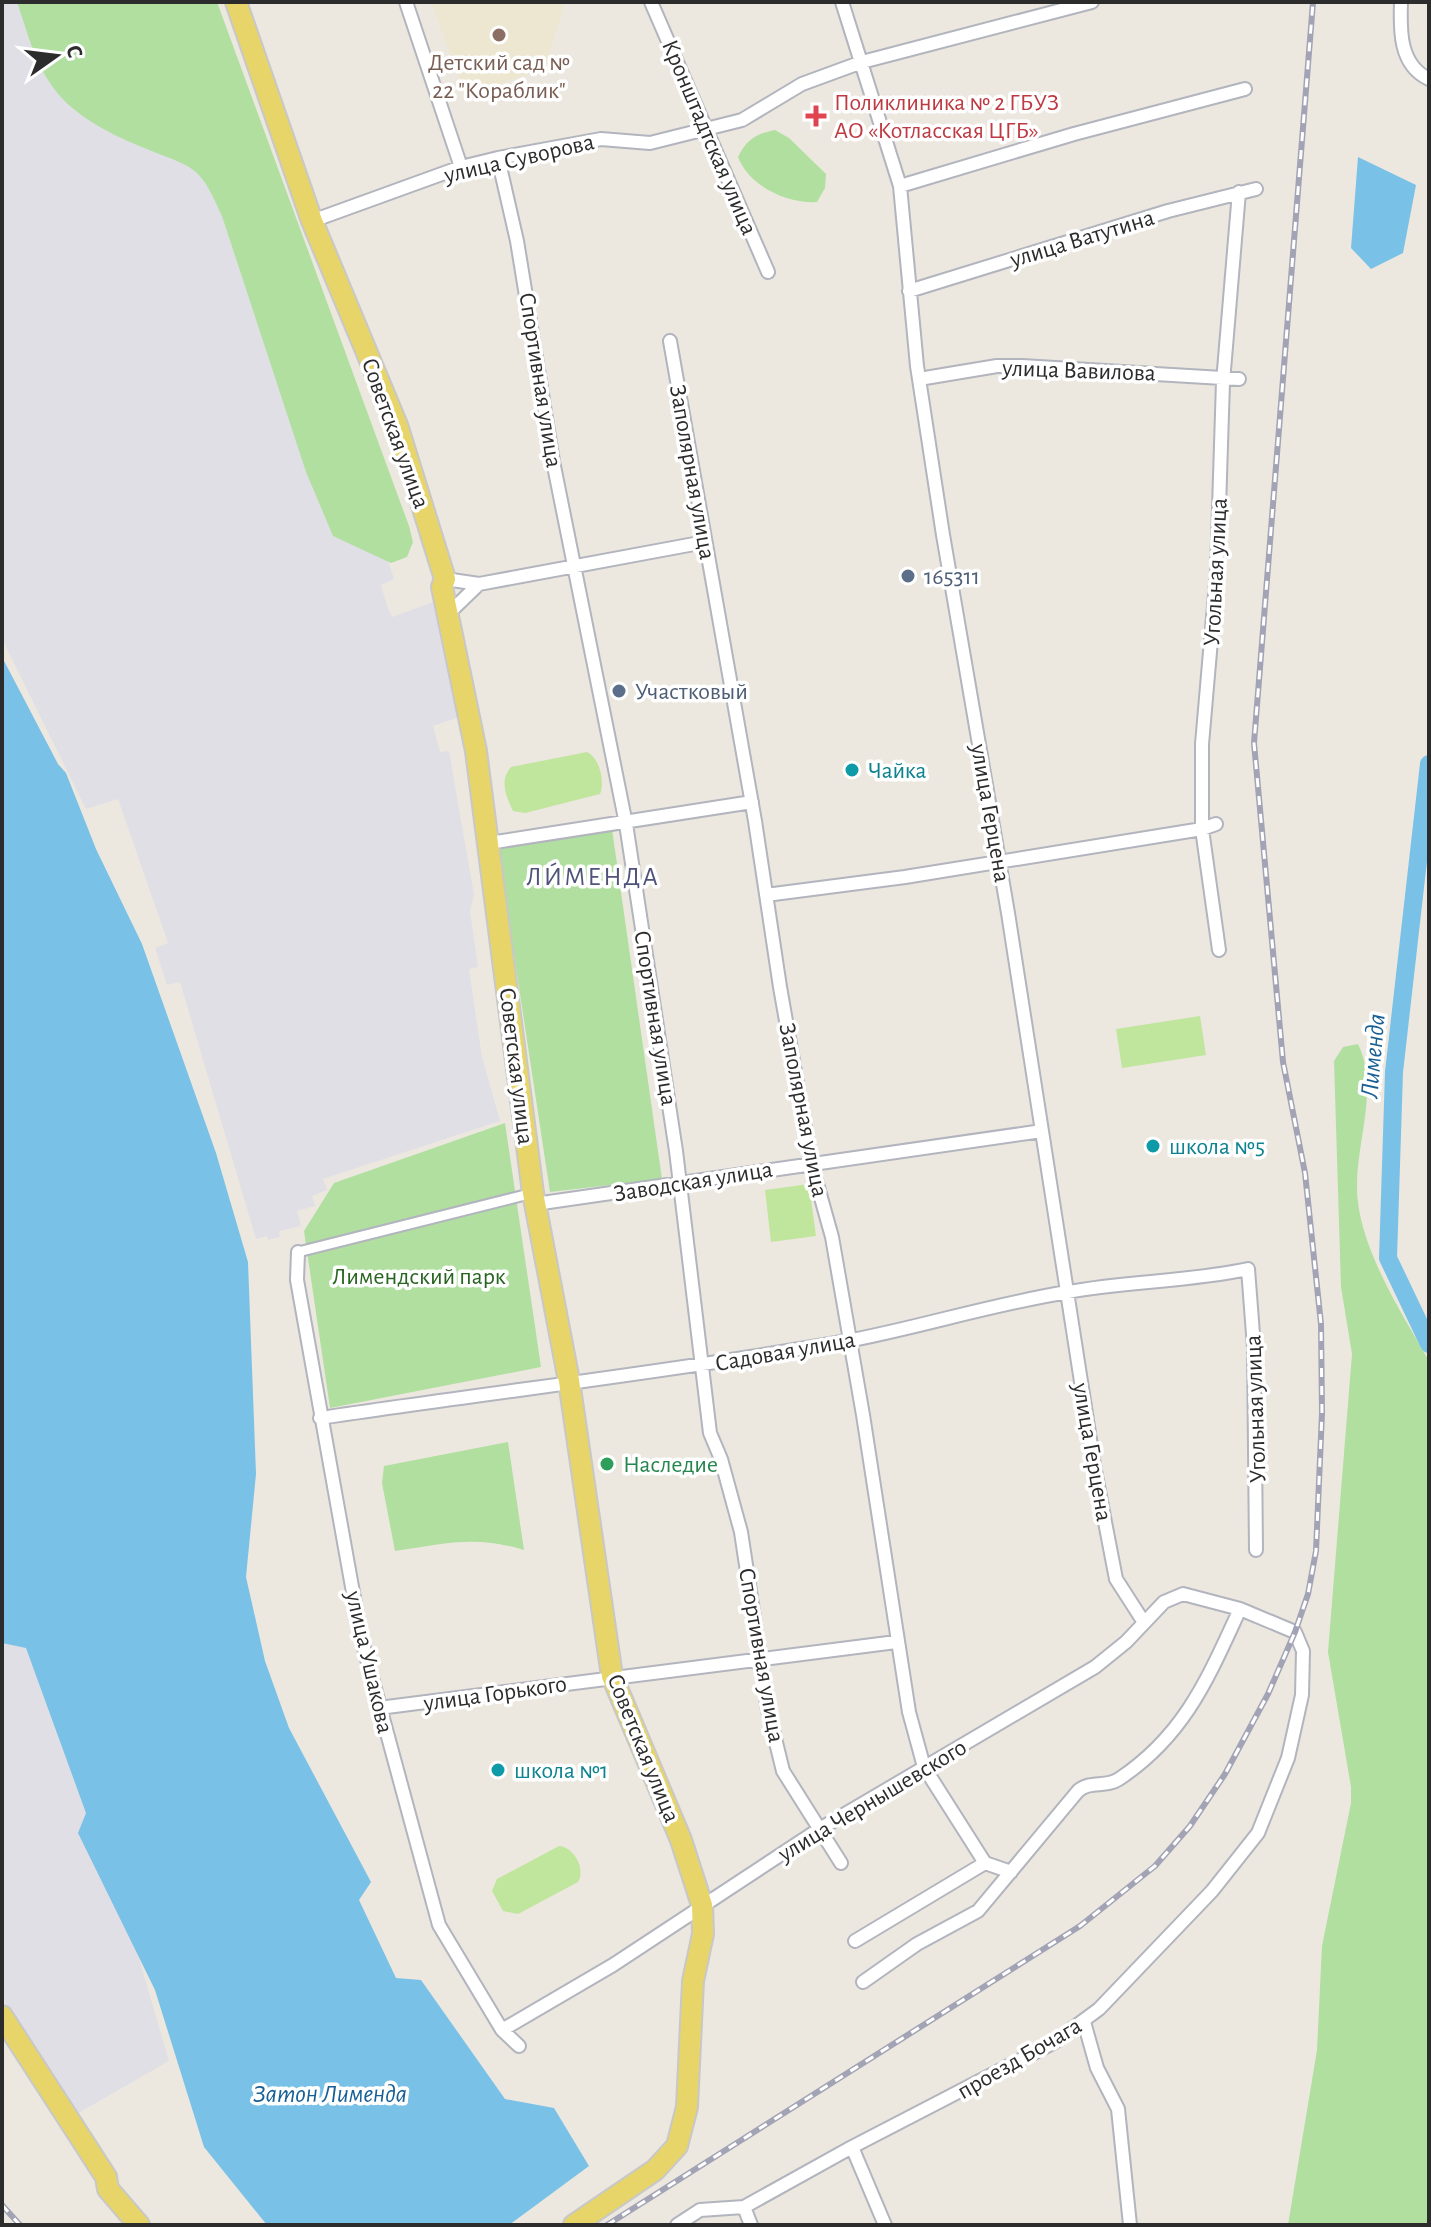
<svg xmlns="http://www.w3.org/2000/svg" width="1431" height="2227" font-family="'Alegreya Sans',sans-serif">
	<rect width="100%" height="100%" fill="#ece8df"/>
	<path fill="#e1dfe6" d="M2,2h199l193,577 -13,6 6,21 5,11 41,-15 27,115 -27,9 7,26 9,-1 25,144 -4,16 8,56 -9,2 13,88 18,64 -177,58 4,11 -15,6 3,10 -18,5 4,15 -22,5 1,6 -12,3 -1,-4 -11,3 -76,-257 -13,3 -12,-37 13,-5 -50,-144 -32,10 -84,-170z
		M2,1490l167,571 -101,58 -66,-123z"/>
	<path fill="#ede6d0" d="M431,2h134l-20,67 -80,26z"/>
	<path fill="#b0dfa0" d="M17,2h200l192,524 4,16 -6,15 -16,6 -58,-27 -27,-64 -84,-256c-7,-14 -13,-31 -24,-42 -11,-11 -29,-16 -44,-22 -35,-14 -79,-33 -102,-66 -18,-25 -25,-55 -35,-84z
		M775,130l14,8 37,36 -1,14 -8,14c-30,2 -68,-16 -79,-45 9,-18 18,-23 37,-27z
		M612,829l50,350 -112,13 -52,-343z
		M1358,1044c21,43 -1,96 -1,141 -1,58 44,127 72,176v864h-141l29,-175 5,-104 29,-143v-16l-23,-135 24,-298 -11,-67 -7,-226 9,-14z
		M505,1123l36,244 -211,41 -26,-177 30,-48z
		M508,1442l16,108c-50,-15 -79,-6 -129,1l-13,-68 2,-17z"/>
	<path fill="#c0e59c" d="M587,752c13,6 18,30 13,42l-75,19 -12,-2c-7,-15 -14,-31 -2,-44z
		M1200,1016l6,39 -84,13 -6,-39z
		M809,1184l7,52 -45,6 -6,-52z
		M559,1846c15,1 27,23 19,36l-60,32 -15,-3 -11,-20 5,-12z"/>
	<path fill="#7ac1e7" d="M1358,157l58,28 -13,68 -32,16 -20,-21z
		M2,657l56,107 8,9 30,76 46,95 74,209 32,109 8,212 -10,103 19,84 24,67 82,154 -12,18 37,78 25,2 84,119 49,9 35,58 -80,59h-242l-63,-78 -49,-157 -77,-157 8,-20 -60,-165 -24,-5z"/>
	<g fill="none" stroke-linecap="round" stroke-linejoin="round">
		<path stroke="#7ac1e7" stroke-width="18" d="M1429,764l-35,308 -6,186 41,86"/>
		<defs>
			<path id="pedestrian" d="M298,1252l235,-59"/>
			<path id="minor" d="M406,2l55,165
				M651,2l117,270
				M842,2l58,184 17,180 26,169 65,378 86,552 22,114 27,42
				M1401,2c-1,28 -2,63 28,77
				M498,158l19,83 36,220 73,363 50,327 34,282 11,26 20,73 27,178 15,61 58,92
				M900,186l174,-52 171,-45
				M312,221l149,-54 37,-9 103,-19 49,4 92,-23 60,-36 60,-22 230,-60
				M909,291l259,-80 88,-22
				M670,341l85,480 25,166 31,175 21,75 31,178 46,297 15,55 61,96
				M919,379l78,-13h25l217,13
				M445,579l34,5 226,-42
				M449,613l30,-29
				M489,843l263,-41
				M766,895l139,-18 297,-48 14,-5
				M1219,950l-17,-121v-85l15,-173 6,-189 16,-190
				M535,1204l507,-73
				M298,1252l-1,28 64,357 78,288 63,105 17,16
				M320,1418c174,-26 349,-46 522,-76 76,-14 150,-38 226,-50 60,-11 119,-10 180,-23l6,78 2,203
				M379,1708l517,-66
				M855,1941l130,-78 26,9
				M863,1982l54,-38 61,-33 100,-120c12,-11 28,-3 41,-12 66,-44 89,-101 121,-170
				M1084,2022l13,46 21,41 12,116
				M502,2030l111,-65 205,-135 277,-163 31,-25 38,-40 19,-8 57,15 55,23 8,19 -1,44 -14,63 -30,75 -46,58 -113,118 -46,34 -201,104 -108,60 -44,3 -23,15
				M852,2147l33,78
				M744,2207l7,18"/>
			<path id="primary" d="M236,2l76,219 85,204 48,154 -3,8 34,164 57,442 36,188 43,295 69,164 21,65 1,29 -10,47 -6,126 -10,39 -22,24 -81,55
				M2,2016l104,161 2,12 31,36"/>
		</defs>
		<use href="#pedestrian" stroke="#b2b4be" stroke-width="13"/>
		<use href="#minor" stroke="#b2b4be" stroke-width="16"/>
		<use href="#primary" stroke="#c8c8c8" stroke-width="24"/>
		<use href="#pedestrian" stroke="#fff" stroke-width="9"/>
		<use href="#minor" stroke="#fff" stroke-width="12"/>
		<use href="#primary" stroke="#e7d569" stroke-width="20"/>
		<defs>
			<path id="rail" d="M2,2205l18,20
				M607,2225l473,-299 75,-60 35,-40 35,-52 43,-80 27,-62 13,-38 8,-43 6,-138 -1,-89 -16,-151 -22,-111 -29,-319 59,-741"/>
		</defs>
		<use href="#rail" stroke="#a2a3b5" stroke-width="6"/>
		<use href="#rail" stroke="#fff" stroke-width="3" stroke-dasharray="9" stroke-linecap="butt"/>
	</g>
	<circle fill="#8d6e63" stroke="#fff" stroke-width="3" cx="499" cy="35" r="8"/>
	<path fill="#e0444e" stroke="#fff" stroke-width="3" d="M812 104h8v8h8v8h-8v8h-8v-8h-8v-8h8z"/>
	<g fill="#5c6f8a" stroke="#fff" stroke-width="3">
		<circle cx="908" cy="576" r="8"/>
		<circle cx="619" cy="691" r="8"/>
	</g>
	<g fill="#0f9aa8" stroke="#fff" stroke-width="3">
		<circle cx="852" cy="770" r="8"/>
		<circle cx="1153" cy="1146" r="8"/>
		<circle cx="498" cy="1770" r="8"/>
	</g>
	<circle fill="#2e9e5b" stroke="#fff" stroke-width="3" cx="607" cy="1464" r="8"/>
	<g text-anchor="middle" stroke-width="7" stroke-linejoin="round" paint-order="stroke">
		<g font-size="24" fill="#785e54" stroke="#fff">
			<text x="499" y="70">Детский сад №<tspan x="499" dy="28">22 "Кораблик"</tspan></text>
		</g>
		<g font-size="24" fill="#be3a42" stroke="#fff" text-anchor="start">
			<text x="834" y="110">Поликлиника № 2 ГБУЗ<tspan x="834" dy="28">АО «Котласская ЦГБ»</tspan></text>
		</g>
		<g font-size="24" fill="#2c2c2c" stroke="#fff">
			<text transform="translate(710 137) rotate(67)" y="8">Кронштадтская улица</text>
			<text transform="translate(519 158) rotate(-13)" y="8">улица Суворова</text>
			<text transform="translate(1082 238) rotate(-17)" y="8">улица Ватутина</text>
			<text transform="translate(1079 370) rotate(2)" y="8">улица Вавилова</text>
			<text transform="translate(541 380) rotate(81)" y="8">Спортивная улица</text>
			<text transform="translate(396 433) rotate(70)" y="8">Советская улица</text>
			<text transform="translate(693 472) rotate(80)" y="8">Заполярная улица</text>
			<text transform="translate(1215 572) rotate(-87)" y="8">Угольная улица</text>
			<text transform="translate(991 813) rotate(80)" y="8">улица Герцена</text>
			<text transform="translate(656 1018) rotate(81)" y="8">Спортивная улица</text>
			<text transform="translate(517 1066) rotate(83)" y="8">Советская улица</text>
			<text transform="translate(804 1110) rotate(79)" y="8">Заполярная улица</text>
			<text transform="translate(693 1181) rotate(-9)" y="8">Заводская улица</text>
			<text transform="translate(785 1351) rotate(-10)" y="8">Садовая улица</text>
			<text transform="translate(1255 1409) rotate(-92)" y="8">Угольная улица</text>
			<text transform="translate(1093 1452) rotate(80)" y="8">улица Герцена</text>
			<text transform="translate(762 1655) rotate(80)" y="8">Спортивная улица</text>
			<text transform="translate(370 1662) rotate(77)" y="8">улица Ушакова</text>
			<text transform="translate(495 1693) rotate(-8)" y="8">улица Горького</text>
			<text transform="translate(644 1748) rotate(68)" y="8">Советская улица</text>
			<text transform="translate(872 1800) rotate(-31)" y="8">улица Чернышевского</text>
			<text transform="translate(1019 2058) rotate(-30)" y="8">проезд Бочага</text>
		</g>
		<g font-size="24" fill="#4e5e75" stroke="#fff" text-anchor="start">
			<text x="924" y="584">165311</text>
			<text x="635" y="699">Участковый</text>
		</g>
		<g font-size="24" fill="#0d838f" stroke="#fff" text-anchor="start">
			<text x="868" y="778">Чайка</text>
			<text x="1169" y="1154">школа №5</text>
			<text x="514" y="1778">школа №1</text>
		</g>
		<g font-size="24" fill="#286520" stroke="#fff">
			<text x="419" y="1284">Лимендский парк</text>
		</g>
		<g font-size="24" fill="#27864d" stroke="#fff" text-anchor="start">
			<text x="623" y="1472">Наследие</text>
		</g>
		<g font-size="26" letter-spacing="2" fill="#4f537a" stroke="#fff">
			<text x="593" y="885">ЛИ́МЕНДА</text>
		</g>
		<g font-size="26" font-style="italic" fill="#175f95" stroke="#fff">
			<text transform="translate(1372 1056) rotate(-85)" y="9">Лименда</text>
			<text x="330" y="2102">Затон Лименда</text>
		</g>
	</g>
	<rect width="1431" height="2227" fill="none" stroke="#2c2c2c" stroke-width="8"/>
	<g transform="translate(56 56) rotate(76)" stroke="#ffffff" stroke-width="6" paint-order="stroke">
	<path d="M0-6L14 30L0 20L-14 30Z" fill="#2c2c2c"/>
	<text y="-12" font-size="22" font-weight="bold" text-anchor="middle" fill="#2c2c2c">С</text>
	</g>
</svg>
